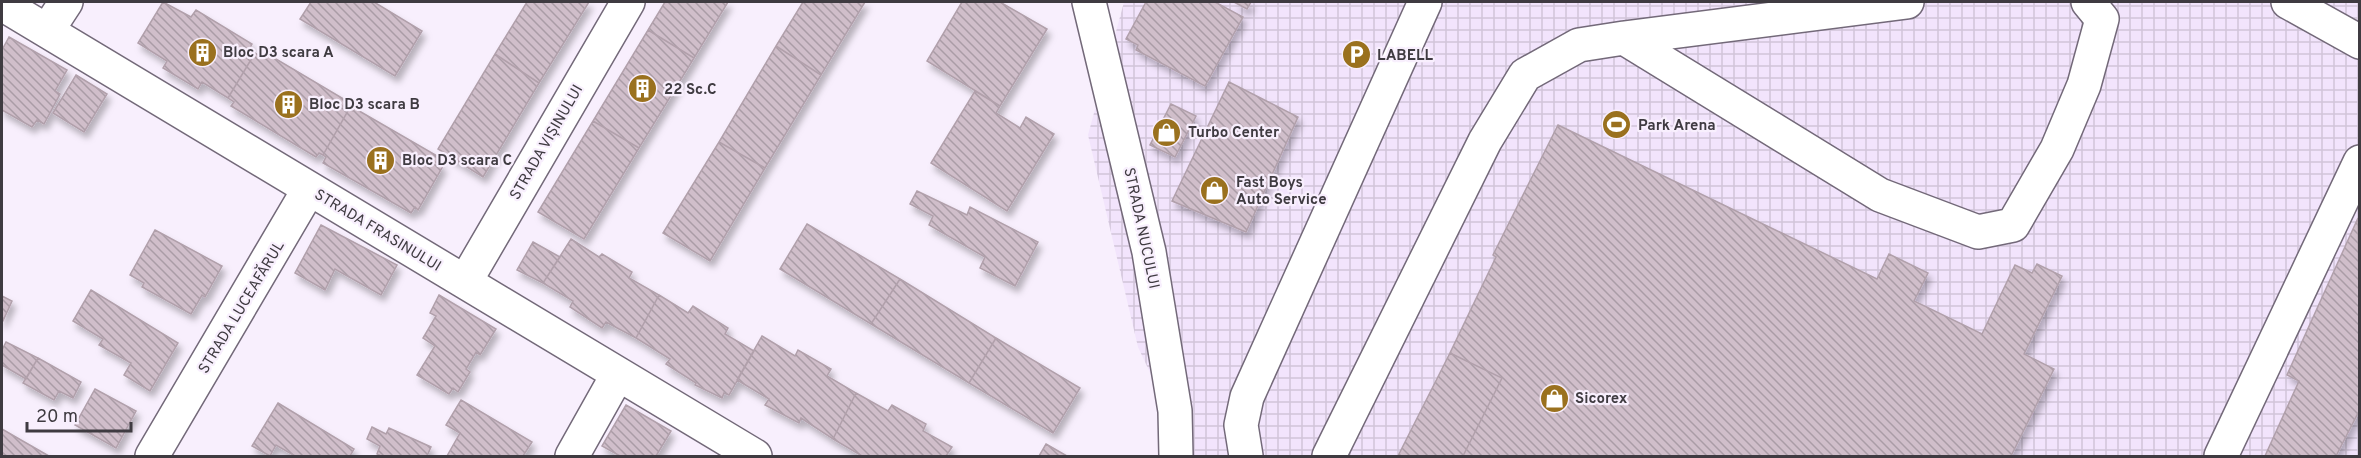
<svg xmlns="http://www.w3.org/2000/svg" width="2361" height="458" font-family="Overpass,sans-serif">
	<defs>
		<pattern id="industrial-grid" width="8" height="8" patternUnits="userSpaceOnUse" patternTransform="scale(1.5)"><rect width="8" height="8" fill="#f2e4fc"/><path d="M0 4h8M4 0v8" fill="none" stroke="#d1c4d9"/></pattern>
		<pattern id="building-back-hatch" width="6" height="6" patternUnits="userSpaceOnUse" patternTransform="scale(1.5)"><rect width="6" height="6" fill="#d0beca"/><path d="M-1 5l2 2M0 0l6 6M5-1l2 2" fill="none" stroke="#aa9ca6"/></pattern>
		<filter id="shadow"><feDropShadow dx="3.5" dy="6" stdDeviation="3" flood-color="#0004"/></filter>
	</defs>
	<rect width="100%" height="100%" fill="#f8effd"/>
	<path fill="url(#industrial-grid)" d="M1124,2h1235v454h-1170l-51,-109 -50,-212z"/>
	<path fill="url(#building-back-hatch)" stroke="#b1a0ab" stroke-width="1.5" filter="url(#shadow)" d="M163,2l28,15 5,-7 56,34 -3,6 6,3 -27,45 -26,-16 -4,7 -35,-21 4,-7 -29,-18z
		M311,2h63l48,29 -27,45 -95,-57z
		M527,2h62l-50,81 -44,-29z
		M665,2h63l-34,56 -46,-28z
		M803,2h62l-44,73 -45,-29z
		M962,2h38l47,27 -47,77 -73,-45z
		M1146,2h69l28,15 -38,69 -69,-36 2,-5 -12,-6z
		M1234,2h17l-4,7z
		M648,30l46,28 -55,90 -46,-27z
		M9,37l58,33 -12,21 5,3 -16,30 -7,-4 -5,7 -30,-17v-60z
		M776,46l45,29 -56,93 -46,-26z
		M255,53l8,5 3,-5 81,48 -4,5 6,3 -26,46 -4,-2 -3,4 -85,-51 3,-4 -6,-4z
		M495,54l44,29 -56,94 -45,-28z
		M76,75l31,19 -23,38 -31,-19z
		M1229,82l69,35 -52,115 -74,-31z
		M975,91l25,15 -4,7 24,15 6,-11 28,17 -47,77 -76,-48z
		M1171,104l25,12 -21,41 -25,-12z
		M354,108l85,49 -3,5 7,4 -25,44 -3,-3 -4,6 -88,-50 3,-6 -3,-2 26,-46 4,2z
		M593,121l46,27 -55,91 -46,-27z
		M1558,125l319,154 12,-25 39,19 -14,28 68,33 33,-69 17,8 5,-9 25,12 -38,78 30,15 -43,87h-548l39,-78 -52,-25 46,-96 -3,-2z
		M719,142l46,26 -55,93 -47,-28z
		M917,191l50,24 3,-8 68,35 -23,44 -35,-18 5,-11 -56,-32 4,-9 -23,-12z
		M2358,218l2,191 -24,47h-71l34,-75 -12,-6z
		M807,224l93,55 -29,45 -91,-55z
		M321,225l76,40 -16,30 -46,-26 -10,21 -30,-17z
		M155,230l67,36 -17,31 -3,-2 -11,19 -49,-27 2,-4 -14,-8z
		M571,239l28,18 3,-3 30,18 -3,6 30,17 -23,43 -30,-16 -4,6 -32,-21 3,-6 -30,-18z
		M533,242l27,15 -17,26 -26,-13z
		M900,279l96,59 -27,45 -98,-59z
		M91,290l87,53 -28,48 -26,-16 7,-12 -32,-18 4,-6 -30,-18z
		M439,295l57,34 -16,26 -4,-3 -10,17 4,3 -12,20 -5,-4 -4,6 -32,-19 18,-29 -12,-8 13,-22 -6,-3z
		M659,295l29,18 5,-7 35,22 -3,6 29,17 -25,44 -5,-2 -2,5 -27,-13 1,-2 -30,-19 4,-5 -34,-21z
		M2,296l10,5 -10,22z
		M762,336l33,20 3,-6 33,19 -4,7 29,17 -23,46 -32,-21 -2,5 -34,-18 4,-6 -32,-19z
		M996,338l84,50 -27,45 -84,-50z
		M6,342l32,16 -12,21 -24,-14v-15z
		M1450,353l52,25 -39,78h-65z
		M38,358l43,24 -8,16 -14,-7 -5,9 -31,-17z
		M95,389l41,22 -20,37 -41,-23z
		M856,393l32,18 4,-6 34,19 -3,7 29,16 -6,9h-84l-29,-17z
		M461,400l71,42 -9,14h-76l13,-23 -14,-8z
		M278,403l76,46 -4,7h-55l-19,-11 -6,11 -18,-10z
		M626,405l45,26 -15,25h-36l-18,-10z
		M372,427l14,7 3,-6 42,19 -4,9h-46l-4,-2 3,-8 -13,-7z
		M2,429l12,7 35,20h-42l-5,-3z
		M1046,444l21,12h-28z"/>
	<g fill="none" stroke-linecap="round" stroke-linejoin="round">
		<defs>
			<path id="minor" d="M1089,2l60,250 26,159 1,45
				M2288,2l72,40
				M2,4l753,452
				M47,31l19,-29
				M1624,38l283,-36
				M465,282l163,-280
				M152,456l157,-267
				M572,456l46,-82
				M1246,456l-5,-31 6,-28 178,-395
				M1329,456l156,-315 40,-66 54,-30 45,-7 256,157 98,37 35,-7 44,-76 27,-64 18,-66 -14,-17
				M2221,456l139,-294"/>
		</defs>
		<use href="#minor" stroke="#736979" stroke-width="36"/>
		<use href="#minor" stroke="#fff" stroke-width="33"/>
	</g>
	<defs>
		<symbol id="building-disc" viewBox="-11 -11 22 22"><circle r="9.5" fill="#9a711e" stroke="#f8effd"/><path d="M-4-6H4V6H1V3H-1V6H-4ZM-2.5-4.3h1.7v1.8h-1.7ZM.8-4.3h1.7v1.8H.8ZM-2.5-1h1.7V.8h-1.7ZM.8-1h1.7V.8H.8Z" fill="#fff"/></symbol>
		<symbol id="parking-disc" viewBox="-11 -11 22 22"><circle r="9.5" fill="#9a711e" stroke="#f8effd"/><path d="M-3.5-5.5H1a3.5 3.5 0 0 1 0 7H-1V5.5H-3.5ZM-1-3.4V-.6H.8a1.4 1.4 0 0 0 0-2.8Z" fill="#fff"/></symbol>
		<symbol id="stadium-disc" viewBox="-11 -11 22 22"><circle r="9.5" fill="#9a711e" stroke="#f8effd"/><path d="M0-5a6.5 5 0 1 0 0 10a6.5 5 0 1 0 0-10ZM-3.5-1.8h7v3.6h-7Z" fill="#fff"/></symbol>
		<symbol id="shop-disc" viewBox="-11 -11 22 22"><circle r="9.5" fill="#9a711e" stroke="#f8effd"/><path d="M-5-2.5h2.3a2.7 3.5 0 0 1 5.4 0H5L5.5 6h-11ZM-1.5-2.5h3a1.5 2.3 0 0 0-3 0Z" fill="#fff"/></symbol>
	</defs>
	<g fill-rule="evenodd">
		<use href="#building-disc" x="186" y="36" width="33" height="33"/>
		<use href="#parking-disc" x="1340" y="38" width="33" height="33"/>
		<use href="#building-disc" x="626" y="72" width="33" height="33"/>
		<use href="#building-disc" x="272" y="88" width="33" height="33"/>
		<use href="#stadium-disc" x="1600" y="108" width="33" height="33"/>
		<use href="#shop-disc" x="1150" y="116" width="33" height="33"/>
		<use href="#building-disc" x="364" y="144" width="33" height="33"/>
		<use href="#shop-disc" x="1198" y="174" width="33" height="33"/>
		<use href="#shop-disc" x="1538" y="382" width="33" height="33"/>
	</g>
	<g text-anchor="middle" stroke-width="4.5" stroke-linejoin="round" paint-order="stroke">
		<g font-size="15" font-weight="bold" fill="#3f3b41" stroke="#f8effd" text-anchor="start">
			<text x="223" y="57">Bloc D3 scara A</text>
			<text x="1377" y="60">LABELL</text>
			<text x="664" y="94">22 Sc.C</text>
			<text x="309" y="109">Bloc D3 scara B</text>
			<text x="1638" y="130">Park Arena</text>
			<text x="1188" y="137">Turbo Center</text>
			<text x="402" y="165">Bloc D3 scara C</text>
			<text x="1236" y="187">Fast Boys<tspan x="1236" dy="17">Auto Service</tspan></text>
			<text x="1575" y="403">Sicorex</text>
		</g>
		<g font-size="15" fill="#3f3b41" stroke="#f8effd">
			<text transform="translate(546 142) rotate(-60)" y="5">STRADA VIȘINULUI</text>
			<text transform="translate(1142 228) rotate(78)" y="5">STRADA NUCULUI</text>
			<text transform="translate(378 230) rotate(31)" y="5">STRADA FRASINULUI</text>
			<text transform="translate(241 307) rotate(-59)" y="5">STRADA LUCEAFĂRUL</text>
		</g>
	</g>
	<rect width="2361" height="458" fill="none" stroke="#3f3b41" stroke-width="6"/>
	<path d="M27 422v9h104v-9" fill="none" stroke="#3f3b41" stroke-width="3"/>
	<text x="36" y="422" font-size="18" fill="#3f3b41" stroke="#f8effd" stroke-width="4.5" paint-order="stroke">20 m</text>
</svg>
